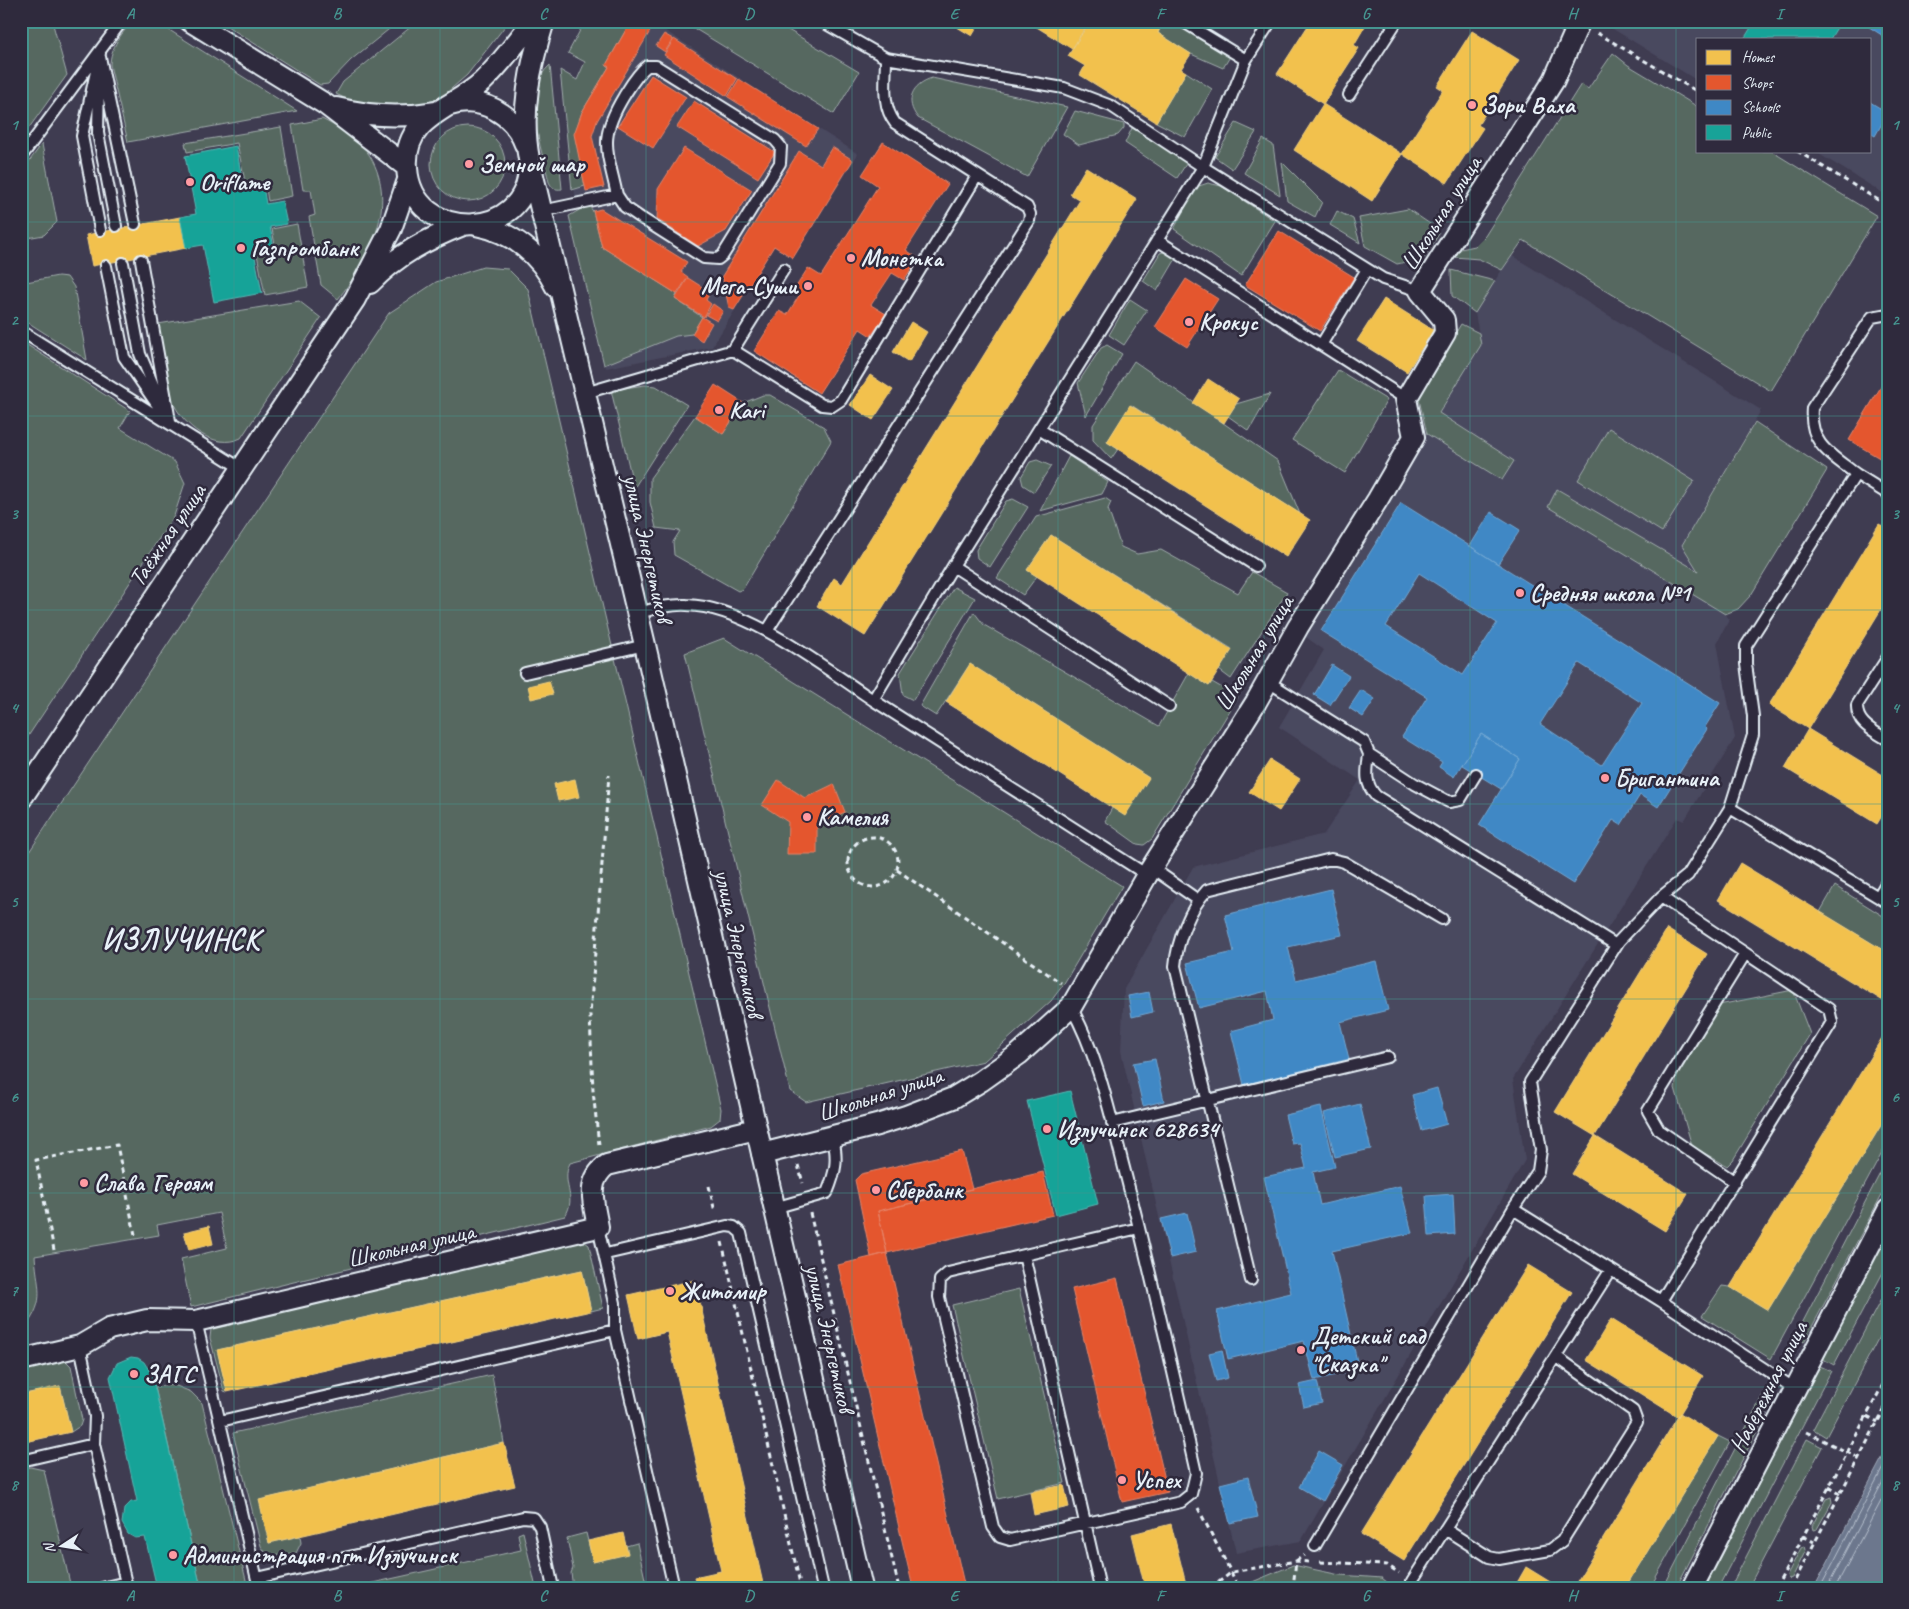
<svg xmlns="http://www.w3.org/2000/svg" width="1909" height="1609" font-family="Caveat,sans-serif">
	<rect width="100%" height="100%" fill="#3f3c51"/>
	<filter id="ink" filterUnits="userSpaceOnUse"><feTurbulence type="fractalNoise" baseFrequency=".02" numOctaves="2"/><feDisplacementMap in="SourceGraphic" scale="10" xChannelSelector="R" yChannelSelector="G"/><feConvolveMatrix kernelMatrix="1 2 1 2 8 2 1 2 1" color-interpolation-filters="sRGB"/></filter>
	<g filter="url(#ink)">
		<path fill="#4a485f" d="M629,21h21l208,133 -65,105 -19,-12 -62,100 -106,21 -29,-144 -7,-99z
			M1600,21h288v175l-74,-45h56v-112h-172v42z
			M1511,255l250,155 -79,135 47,75 -12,23 18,95 -51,83 -7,-3 -164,261 12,81 -224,381 -65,12 -115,-502 3,-62 69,-122 131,-33 36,-54 -81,-53 45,-77 -21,-15 178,-290 -6,-32z"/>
		<path fill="#576860" stroke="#a0acac" d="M21,21h31l15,54 -46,64z
			M135,21h20l142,90 -169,31 -18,-77c0,-16 12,-35 25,-44z
			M219,21h180l-48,39 -23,24 -8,1z
			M418,21h91l-42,54 -23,20 -24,12 -61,-2 -23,-11 7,-12z
			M585,21h46l-25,44 3,2 -27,45 -7,22 10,52 -13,4 -12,-120 17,10 8,-18 -17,-9z
			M682,21h91l86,51 -25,42z
			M1149,21h26l56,34 -8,13 -32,-14 -33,-21 2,-5z
			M1613,53l15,12 70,42v44h73l106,65 -106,175 -248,-151 -21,30 -23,-11 -25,-2 2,-7 19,-4 10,-10 96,-152 7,5z
			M550,65l12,124c-7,1 -10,-1 -13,-7 -7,-32 -29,-91 1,-117z
			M1186,72l26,17 -27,48 -29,-15z
			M932,78l135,29 -40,70 -109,-59c-14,-17 -6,-34 14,-40z
			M1075,111l49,13v4l-6,7 -39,10 -16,-11z
			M322,119c15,8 39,21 48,37 29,50 -1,103 -32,143l-17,-14 -12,-68 6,-2 -4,-25h-8l-11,-65z
			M1236,123l20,9 -24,37 -17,-12z
			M281,127l11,69 -24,5 -3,-18 -19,3 -9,-43 -50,9 -2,-9z
			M431 164a37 37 0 1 1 74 0a37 37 0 1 1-74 0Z
			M1132,128l56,33 -11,17 -52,-35z
			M1263,139l10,6 7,50 -36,-22z
			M42,144l15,78 -13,13 -23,4v-67z
			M1282,162l40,40 -7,15 -28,-16z
			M1208,183l13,3 54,35 -34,55 -67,-47 22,-42z
			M588,205l5,6 9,36 75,47 -2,5 27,18 -10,17 -16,2 -72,29 -35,-149z
			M1408,209l28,19 3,6 -15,24 -27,6 -32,-18 -6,-28z
			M1337,211l16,8 7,24 -30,-18z
			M297,224l11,63 -43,8 -8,-41 19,-4 -4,-21z
			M1167,251l10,6 -20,34 -14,-10 17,-28z
			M483,267l25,2 20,20 193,820 -1,10 -9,7 -141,37c-10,20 8,33 -5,53l-374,91 -10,-48 46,-11 -8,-35 -62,12 2,10 -124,21c3,38 12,44 -14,77v-469l368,-551 47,-31z
			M1451,270l44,11 -20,32 -23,-17z
			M58,276l9,1 7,10 13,73 -66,-42v-35z
			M1130,299l17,11 -23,35 -15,-10z
			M299,301l22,17 -80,120c-27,13 -59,-13 -69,-38l-14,-76z
			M1461,324l18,9 2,12 -42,68 75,48 -12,19 -75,-46 -9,-39z
			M21,341l109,70 -10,17 55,34 10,21 -11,33 -153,231z
			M1107,345l15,9 -36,62 -8,-33 23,-35z
			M1134,361l144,100 22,53 -169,-109 -24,37 11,7 -7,10 -18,-19v-15z
			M1338,370l49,30 -42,73 -53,-33z
			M645,385l11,1 31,19 -53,83 -23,-98z
			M1270,394l-21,37 -21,-15 8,-12z
			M763,395h7l54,32 7,14 -88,148 -5,2 -64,-36 -1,-13 7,-11 -24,-3 -6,-26v-24l45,-62 28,18 20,-31z
			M1755,422l72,48 -76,125 -13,14 -13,5 -177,-107 9,-18 141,82 -16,-26z
			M1609,428l85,53 -32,51 -84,-52z
			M1069,456l39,26 -6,12 -62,17z
			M1037,460l14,6 -17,26 -11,-7 -2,-8 9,-15z
			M1105,498l6,4 -3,7 13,38 16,7 24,-4 77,43 14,-21 35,20 -56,87 -12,-9 13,-21 -181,-114 -24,35 10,6 -14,19 -26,-17 39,-61z
			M1013,499l15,8 -38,60 -13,-9 -1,-8 30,-49z
			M954,587l21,11 -62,102 -10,-5 -3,-22z
			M974,612l10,13 175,101 30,-53 20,13 3,-4 26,15 -86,142 -8,6 -7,-1 -32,-23 7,-13 37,-30 -179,-114 -34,52 -16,-10z
			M724,638l398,248 -59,99 -12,16 -67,60 -178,41 -16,-11 -105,-438z
			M1835,886l53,33v34l-68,-41z
			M1793,990l17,44 -77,126 -6,6 -35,-20 -17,-58 3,-19 41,-64z
			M1888,1114v28l-117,217 -69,-43 20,-30 8,1 38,23z
			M1888,1158v25l-84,159 -9,-5z
			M1888,1234v29l-54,102 -11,-6z
			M581,1239l8,6 14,63 -12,3 -9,-41 -364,80 9,42 -3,-1 -14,-53 1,-9 5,-7z
			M1888,1286v34l-62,117 -13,-8z
			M1019,1289l46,194 -67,16 -46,-194z
			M63,1358l8,8 11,54 -2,6 -9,6 -11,-46 -39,9v-29z
			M1820,1366l11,5 -113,217h-13z
			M492,1375l12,68 -244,57 9,43 31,-7 1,7 -5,10 -28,3 -7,-10 -28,-113z
			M174,1385l17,7 11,11 46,185h-47l-46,-201z
			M1768,1385l4,15 -4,10 -92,178h-13z
			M1718,1436l12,6 -80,146h-25z
			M1807,1439l15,8 -74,141h-18z
			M30,1467l14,3 27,118h-50v-119z
			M1831,1497l1,5 -15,27 -4,1 -1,-4 14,-27z
			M523,1532l13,56h-186l171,-38 -3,-16z
			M586,1533l7,29 35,-9 -2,-7 11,-3 10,45h-74l-2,-15 2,-5 -6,-30z
			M1805,1546l1,4 -14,28 -4,1 -1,-4 14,-27z
			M1293,1565l47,10 42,3 12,10h-156z"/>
		<path fill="#6c778d" stroke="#9ea8b8" d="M1888,1447v141h-74z"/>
		<path fill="#f2c14e" stroke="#efcf81" d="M947,21h34l-9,15z
			M1027,21h62l-17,28z
			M1090,21h59l11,7 -2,5 33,21 -10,15 5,3 -30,50 -76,-47 5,-9 -17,-10z
			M1311,21h57l-14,24 5,3 -36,56 -46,-30z
			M1472,31l47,29 -41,65 5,3 -36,55 -45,-29 41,-64 -6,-4z
			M1323,104l79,50 -30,47 -78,-51z
			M1086,167l51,32 -272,437 -48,-30 17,-28 8,6 238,-384 -10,-6z
			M180,217l6,31 -94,18 -6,-31z
			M1384,299l49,31 -26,42 -50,-31z
			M911,322l16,10 -18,30 -16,-10z
			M870,375l23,15 -20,30 -23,-15z
			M1208,379l31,20 -15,24 -31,-20z
			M1130,405l180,115 -24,37 -179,-115z
			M1879,524l9,5v69l-80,131 -39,-24z
			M1051,535l181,115 -23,36 -182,-116z
			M970,664l179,114 -24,38 -179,-114z
			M549,681l4,13 -22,5 -3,-13z
			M1808,729l80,49v28l-11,18 -92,-56z
			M1270,760l30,19 -21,32 -30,-19z
			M575,779l4,18 -21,4 -4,-17z
			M1740,863l148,90v51l-170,-104z
			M1667,929l40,25 -112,182 -40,-24z
			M1888,1028v86l-120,196 -38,-23z
			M1595,1136l93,58 -23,37 -93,-57z
			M209,1226l4,18 -24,6 -5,-18z
			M1528,1265l44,27 -168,269 -43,-27z
			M582,1270l9,41 -364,81 -10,-42z
			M695,1280l69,308h-67l-3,-11 27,-6 -51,-226 -3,-13 -29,7 -10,-44z
			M1611,1319l92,57 -25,41 -92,-57z
			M60,1386l11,46 -50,11v-48z
			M1680,1413l38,23 -93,152h-52z
			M504,1443l11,43 -246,57 -10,-43z
			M1064,1485l5,22 -35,8 -4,-23z
			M1171,1524l16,64h-42l-13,-54z
			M623,1533l5,21 -35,8 -5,-21z
			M1526,1567l34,21h-46z"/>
		<path fill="#e4572e" stroke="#e5856b" d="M631,21h10l11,7 -55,93 -5,15 12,51 -18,4 -12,-57 8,-22 27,-45 -3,-2z
			M664,34l9,5 -8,13 -9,-6z
			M674,39l63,40 -10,17 -63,-41z
			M651,75l35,22 -33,51 -35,-22z
			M739,79l79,50 -12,17 -78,-49z
			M694,101l81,51 -17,26 -81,-51z
			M883,142l65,42 -42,66 12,8 -14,22 -12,-7 -21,32 15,9 -15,22 -11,-7 -41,64 -65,-42 25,-40 8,4 13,-21 -6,-4 14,-22 13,8 57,-90 -16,-11z
			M832,147l21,13 -60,98 -19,-12 -40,64 -5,-2 -7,-32 77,-125 22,14z
			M684,148l68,42 -26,41 -28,15 -41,-27 1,-30z
			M601,209l86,53 -6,10 7,5 -11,17 -75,-47 -9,-36z
			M1279,231l75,46 -34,54 -75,-46z
			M688,278l22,14 -4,8 5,4 -7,13 -29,-18z
			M1186,279l32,20 -31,48 -32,-20z
			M713,304l10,7 -6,10 -11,-6z
			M702,317l10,6 -10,18 -10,-7z
			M1888,375v88l-39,-23z
			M715,385l28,18 -20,31 -28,-18z
			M778,780l27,18 29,-14 11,28 -28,12v30h-30l1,-32 -26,-17z
			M962,1151l10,38 -94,22 9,42 -16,4 -16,-77 6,-6z
			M1043,1172l10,43 -166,38 -9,-42z
			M887,1253l50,215 28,120h-52l-75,-323z
			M1117,1278l51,214 -46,10 -50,-213z
			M1055,1581l2,7h-33z"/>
		<path fill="#3f88c5" stroke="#72a8d4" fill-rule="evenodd" d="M1869,21h19v18l-22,-14z
			M1870,102l18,11 -13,23 -5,-3z
			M1401,503l319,200 -15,24 2,2 -49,78 -18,-12 -19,30 -8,-5 -40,64 -94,-59 41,-66 -39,-25 -27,43 -15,-10 3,-5 -40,-25 25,-40 -106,-66zM1419,573l78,50 -34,52 -77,-49zM1579,663l63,40 -40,62 -62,-41z
			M1491,512l29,18 -22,34 -28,-18z
			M1332,665l17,11 -19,29 -16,-10z
			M1361,690l14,9 -12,18 -14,-9z
			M1481,734l39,25 -19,30 -39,-24z
			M1331,889l11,46 -54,12 8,33 80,-19 12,49 -48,12 9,37 -105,26 -13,-54 42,-11 -6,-29 -68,17 -12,-45 47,-11 -9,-37z
			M1149,992l4,20 -21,5 -4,-21z
			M1155,1059l9,42 -21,5 -10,-43z
			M1437,1088l10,36 -25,7 -10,-36z
			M1360,1104l11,45 -36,8 -11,-44z
			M1321,1107l14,60 -22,5 7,33 80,-19 12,47 -80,18 27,119 -45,10 -10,-39 -76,18 -11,-48 74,-18 -27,-116 42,-9 -6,-25 -8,1 -7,-29z
			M1453,1194l2,40 -26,2 -3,-40z
			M1187,1213l9,39 -26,6 -9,-39z
			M1222,1350l6,28 -12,3 -7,-28z
			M1317,1381l5,22 -18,4 -5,-22z
			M1319,1451l24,14 -20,36 -24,-14z
			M1248,1477l10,40 -28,6 -10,-39z"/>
		<path fill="#17a398" stroke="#56bab5" d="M1755,21h86l-11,18h-86z
			M236,146l8,44 19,-4 3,18 16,-3 5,23 -17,3 4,21 -20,4 8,41 -48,9 -11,-57 -17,3 -6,-31 16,-3 -11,-58z
			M1070,1091l28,113 -42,11 -29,-114z
			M131,1357l7,1 6,4 8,13 49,213h-44l-12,-51 -10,1 -7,-4 -6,-11 2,-14 7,-7 6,-1 -27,-124 7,-14z"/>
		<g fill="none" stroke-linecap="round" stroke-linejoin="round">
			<path stroke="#b6c0cd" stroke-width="1" d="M1820,1588l68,-130
				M1827,1588l61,-116
				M1835,1588l53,-100"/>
			<defs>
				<path id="lane" d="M821,21l65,37 178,30 47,18 92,61 180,112 37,12
					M1182,21l64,39
					M1557,21l18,11
					M100,53l-18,83 18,94
					M100,57l35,167
					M99,77l-1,56 18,93
					M1349,95l48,-74
					M21,157l101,-136
					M542,211l75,-16 8,12 16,11 63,40 14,1 5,-4 57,-92 1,-16 -6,-7 -119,-74h-9c-10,8 -16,19 -23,30 -26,43 -17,53 -7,99
					M1157,240l249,159
					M141,260l29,161
					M123,263l17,91 20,47
					M106,266l18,91 43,62
					M21,331l221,138
					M1321,345l46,-76
					M733,350l51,-81
					M585,393l148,-43 89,55 10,1 9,-6 136,-224
					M1039,429l217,137
					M1856,474l32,20
					M953,566l216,140
					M638,613c16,-4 32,-9 49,-8 61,2 136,62 186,95l80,-134 250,-399 43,-107 25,-39
					M767,631l262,-410 1,-7 -3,-7 -132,-84c-14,-18 -9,-43 -9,-65
					M1888,657l-31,48c-1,19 17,26 31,35
					M525,673l120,-28
					M1267,681l97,61 5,12 46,30 34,18 11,-2 16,-26
					M873,700l274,175
					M1369,754c-2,17 -5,29 7,42l240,149
					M1730,808l158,95
					M1152,868l46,32
					M1661,897l168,112 3,13 -171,279
					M1878,897l10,-17
					M1071,1007c27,48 39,107 53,161 26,101 49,203 72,305l-5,21 -10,8 -171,38 -10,-3 -7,-10 -54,-230 1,-17 8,-7 191,-45
					M1112,1123l276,-66
					M1735,1182l-76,-52 -11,-19 97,-157
					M774,1208l53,-15c9,-22 11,-33 6,-56
					M1513,1209l148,92 134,88
					M606,1254l121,-28 7,1 7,6 82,355
					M1024,1255l76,333
					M1251,1280l-76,-314c2,-25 15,-58 32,-76l124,-31 13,3 98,57
					M196,1321l63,267
					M615,1330l59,258
					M80,1346l15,70 -1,28 33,144
					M220,1421l395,-91v-27l-17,-76
					M21,1461l73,-17
					M1445,1529l44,28 10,2 51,-9 12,-9 75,-119 -4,-11 -76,-54
					M1315,1546l198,-337 25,-38 3,-21 -11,-68 89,-141 42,-44 27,-22 42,-67 23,-73v-19l-7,-52v-18l110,-172c-26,-20 -47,-30 -44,-66l60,-91 16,-3
					M257,1578l266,-61 11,1 6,9 13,61
					M1412,1581l198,-310
					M102,1588l24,-6"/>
				<path id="street" d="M190,21l135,83 82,63
					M544,21c-14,45 -24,91 -15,138l116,486 217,943
					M450,105c31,-10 64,9 75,39
					M336,108c32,8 66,10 99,4
					M529,166c0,76 -117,79 -122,2 -4,-52 45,-58 75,-86 19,-18 35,-40 51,-61
					M476,225c36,7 64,29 80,62
					M370,283c27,-28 57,-44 93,-58
					M21,799l334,-500 36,-70 17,-49
					M762,1154l115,-29 29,-9 47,-18 28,-17 38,-27 52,-47 76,-132 109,-173 42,-75 80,-128 36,-62 -8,-38 39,-66 -1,-13 -24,-29 134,-211 26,-59
					M21,1360l59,-14 29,-17 38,-9 49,1 402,-94c-4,-23 -13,-46 9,-62l149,-36
					M1692,1588l196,-378"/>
			</defs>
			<use href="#lane" stroke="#e8f1f8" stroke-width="14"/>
			<use href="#street" stroke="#e8f1f8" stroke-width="24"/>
			<path stroke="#e8f1f8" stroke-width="3" stroke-dasharray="5 4" stroke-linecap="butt" d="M1597,33l101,59
				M1797,151l91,55
				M848 862a25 25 0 1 1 50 0a25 25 0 1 1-50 0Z
				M897,870l164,113
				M599,1145l-6,-54 -3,-76 19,-240
				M798,1165l5,18
				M709,1186l6,26
				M810,1213l89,375
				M722,1242l79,346
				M54,1250l-18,-90 81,-15 18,90
				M1867,1416l11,6
				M1806,1432l53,26
				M1829,1487l11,7
				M1198,1508l41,80
				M1803,1536l11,6
				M1320,1562l67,3 12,8
				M1777,1585l7,3
				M1211,1588l21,-16 64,-11 13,1
				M1293,1588l3,-27 8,-6
				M1776,1588l112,-213
				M1791,1588l97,-186"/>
			<use href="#lane" stroke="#2f2a3d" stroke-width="10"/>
			<use href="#street" stroke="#2f2a3d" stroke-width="20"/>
		</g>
	</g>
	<path fill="none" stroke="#459590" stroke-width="1" stroke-opacity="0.55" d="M234,21v1567M440,21v1567M646,21v1567M852,21v1567M1058,21v1567M1264,21v1567M1470,21v1567M1676,21v1567M21,222h1867M21,416h1867M21,610h1867M21,804h1867M21,999h1867M21,1193h1867M21,1387h1867"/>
	<g fill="#ff9aa2" stroke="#2f2a3d" stroke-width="2">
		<circle cx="1472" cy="105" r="5"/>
		<circle cx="469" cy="164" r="5"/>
		<circle cx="190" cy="182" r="5"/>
		<circle cx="241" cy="248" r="5"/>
		<circle cx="851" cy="258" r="5"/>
		<circle cx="808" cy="286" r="5"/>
		<circle cx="1189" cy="322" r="5"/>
		<circle cx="719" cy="410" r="5"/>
		<circle cx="1520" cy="593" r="5"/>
		<circle cx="1605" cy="778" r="5"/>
		<circle cx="807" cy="817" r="5"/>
		<circle cx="1047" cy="1129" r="5"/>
		<circle cx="84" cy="1183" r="5"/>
		<circle cx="876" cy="1190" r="5"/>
		<circle cx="670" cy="1291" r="5"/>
		<circle cx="1301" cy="1350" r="5"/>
		<circle cx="134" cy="1374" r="5"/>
		<circle cx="1122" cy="1480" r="5"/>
		<circle cx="173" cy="1555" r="5"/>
	</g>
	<g text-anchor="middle" stroke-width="5" stroke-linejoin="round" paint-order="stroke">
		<g font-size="24" font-weight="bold" fill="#e8f1f8" stroke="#2f2a3d" text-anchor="start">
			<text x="1482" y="113">Зори Ваха</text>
			<text x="479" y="172">Земной шар</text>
			<text x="200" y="190">Oriflame</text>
			<text x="251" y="256">Газпромбанк</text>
			<text x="861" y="266">Монетка</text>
			<text x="798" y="294" text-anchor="end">Мега-Суши</text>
			<text x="1199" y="330">Крокус</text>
			<text x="729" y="418">Kari</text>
			<text x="1530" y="601">Средняя школа №1</text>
			<text x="1615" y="786">Бригантина</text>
			<text x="817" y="825">Камелия</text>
			<text x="1057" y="1137">Излучинск 628634</text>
			<text x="94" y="1191">Слава Героям</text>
			<text x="886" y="1198">Сбербанк</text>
			<text x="680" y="1299">Житомир</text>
			<text x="1311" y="1344">Детский сад<tspan x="1311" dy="28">"Сказка"</tspan></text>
			<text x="144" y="1382">ЗАГС</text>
			<text x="1132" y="1488">Успех</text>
			<text x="183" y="1563">Администрация пгт Излучинск</text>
		</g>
		<g font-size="24" fill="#e8f1f8" stroke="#2f2a3d">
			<text transform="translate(1441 213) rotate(-58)" y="8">Школьная улица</text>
			<text transform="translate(167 535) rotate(-56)" y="8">Таёжная улица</text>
			<text transform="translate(648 548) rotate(77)" y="8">улица Энергетиков</text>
			<text transform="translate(1254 653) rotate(-59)" y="8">Школьная улица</text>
			<text transform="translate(739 943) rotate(77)" y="8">улица Энергетиков</text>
			<text transform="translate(880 1094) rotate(-18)" y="8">Школьная улица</text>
			<text transform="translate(411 1245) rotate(-13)" y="8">Школьная улица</text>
			<text transform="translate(830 1338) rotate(77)" y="8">улица Энергетиков</text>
			<text transform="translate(1768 1387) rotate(-63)" y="8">Набережная улица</text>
		</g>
		<g font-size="29" font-weight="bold" letter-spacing="1" fill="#e8f1f8" stroke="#2f2a3d">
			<text x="181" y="949">ИЗЛУЧИНСК</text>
		</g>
	</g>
	<rect width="1909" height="1609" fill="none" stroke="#2f2a3d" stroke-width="55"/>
	<rect x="1696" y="38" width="175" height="115" fill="#2f2a3d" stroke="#797a88"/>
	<rect x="1706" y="50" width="25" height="15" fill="#f2c14e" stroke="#797a88"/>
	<text x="1742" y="62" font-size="15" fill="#e8f1f8">Homes</text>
	<rect x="1706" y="75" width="25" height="15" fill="#e4572e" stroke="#797a88"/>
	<text x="1742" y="88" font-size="15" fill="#e8f1f8">Shops</text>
	<rect x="1706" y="100" width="25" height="15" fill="#3f88c5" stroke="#797a88"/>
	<text x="1742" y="112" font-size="15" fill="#e8f1f8">Schools</text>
	<rect x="1706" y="125" width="25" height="15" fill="#17a398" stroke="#797a88"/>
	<text x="1742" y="138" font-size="15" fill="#e8f1f8">Public</text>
	<g transform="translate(62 1546) rotate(258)" stroke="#2f2a3d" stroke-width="4" paint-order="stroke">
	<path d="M0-4L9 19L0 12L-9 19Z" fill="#e8f1f8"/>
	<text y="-8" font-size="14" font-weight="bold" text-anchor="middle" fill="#e8f1f8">N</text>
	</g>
	<rect x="28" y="28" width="1854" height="1554" fill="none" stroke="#459590" stroke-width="2"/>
	<g font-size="16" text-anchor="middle" font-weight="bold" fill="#459590">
		<text x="130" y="19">A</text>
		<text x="337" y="19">B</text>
		<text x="543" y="19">C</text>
		<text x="749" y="19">D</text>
		<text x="954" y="19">E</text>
		<text x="1160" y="19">F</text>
		<text x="1366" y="19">G</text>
		<text x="1572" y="19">H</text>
		<text x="1779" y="19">I</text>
		<text x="14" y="130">1</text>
		<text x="1895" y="130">1</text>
		<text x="14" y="325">2</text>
		<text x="1895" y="325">2</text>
		<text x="14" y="519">3</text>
		<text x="1895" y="519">3</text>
		<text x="14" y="713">4</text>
		<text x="1895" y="713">4</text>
		<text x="14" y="907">5</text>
		<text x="1895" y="907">5</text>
		<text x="14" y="1102">6</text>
		<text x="1895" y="1102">6</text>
		<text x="14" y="1296">7</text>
		<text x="1895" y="1296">7</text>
		<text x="14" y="1490">8</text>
		<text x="1895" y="1490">8</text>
		<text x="130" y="1601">A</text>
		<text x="337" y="1601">B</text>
		<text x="543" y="1601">C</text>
		<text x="749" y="1601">D</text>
		<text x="954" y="1601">E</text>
		<text x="1160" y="1601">F</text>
		<text x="1366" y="1601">G</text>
		<text x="1572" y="1601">H</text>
		<text x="1779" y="1601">I</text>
	</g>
</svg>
